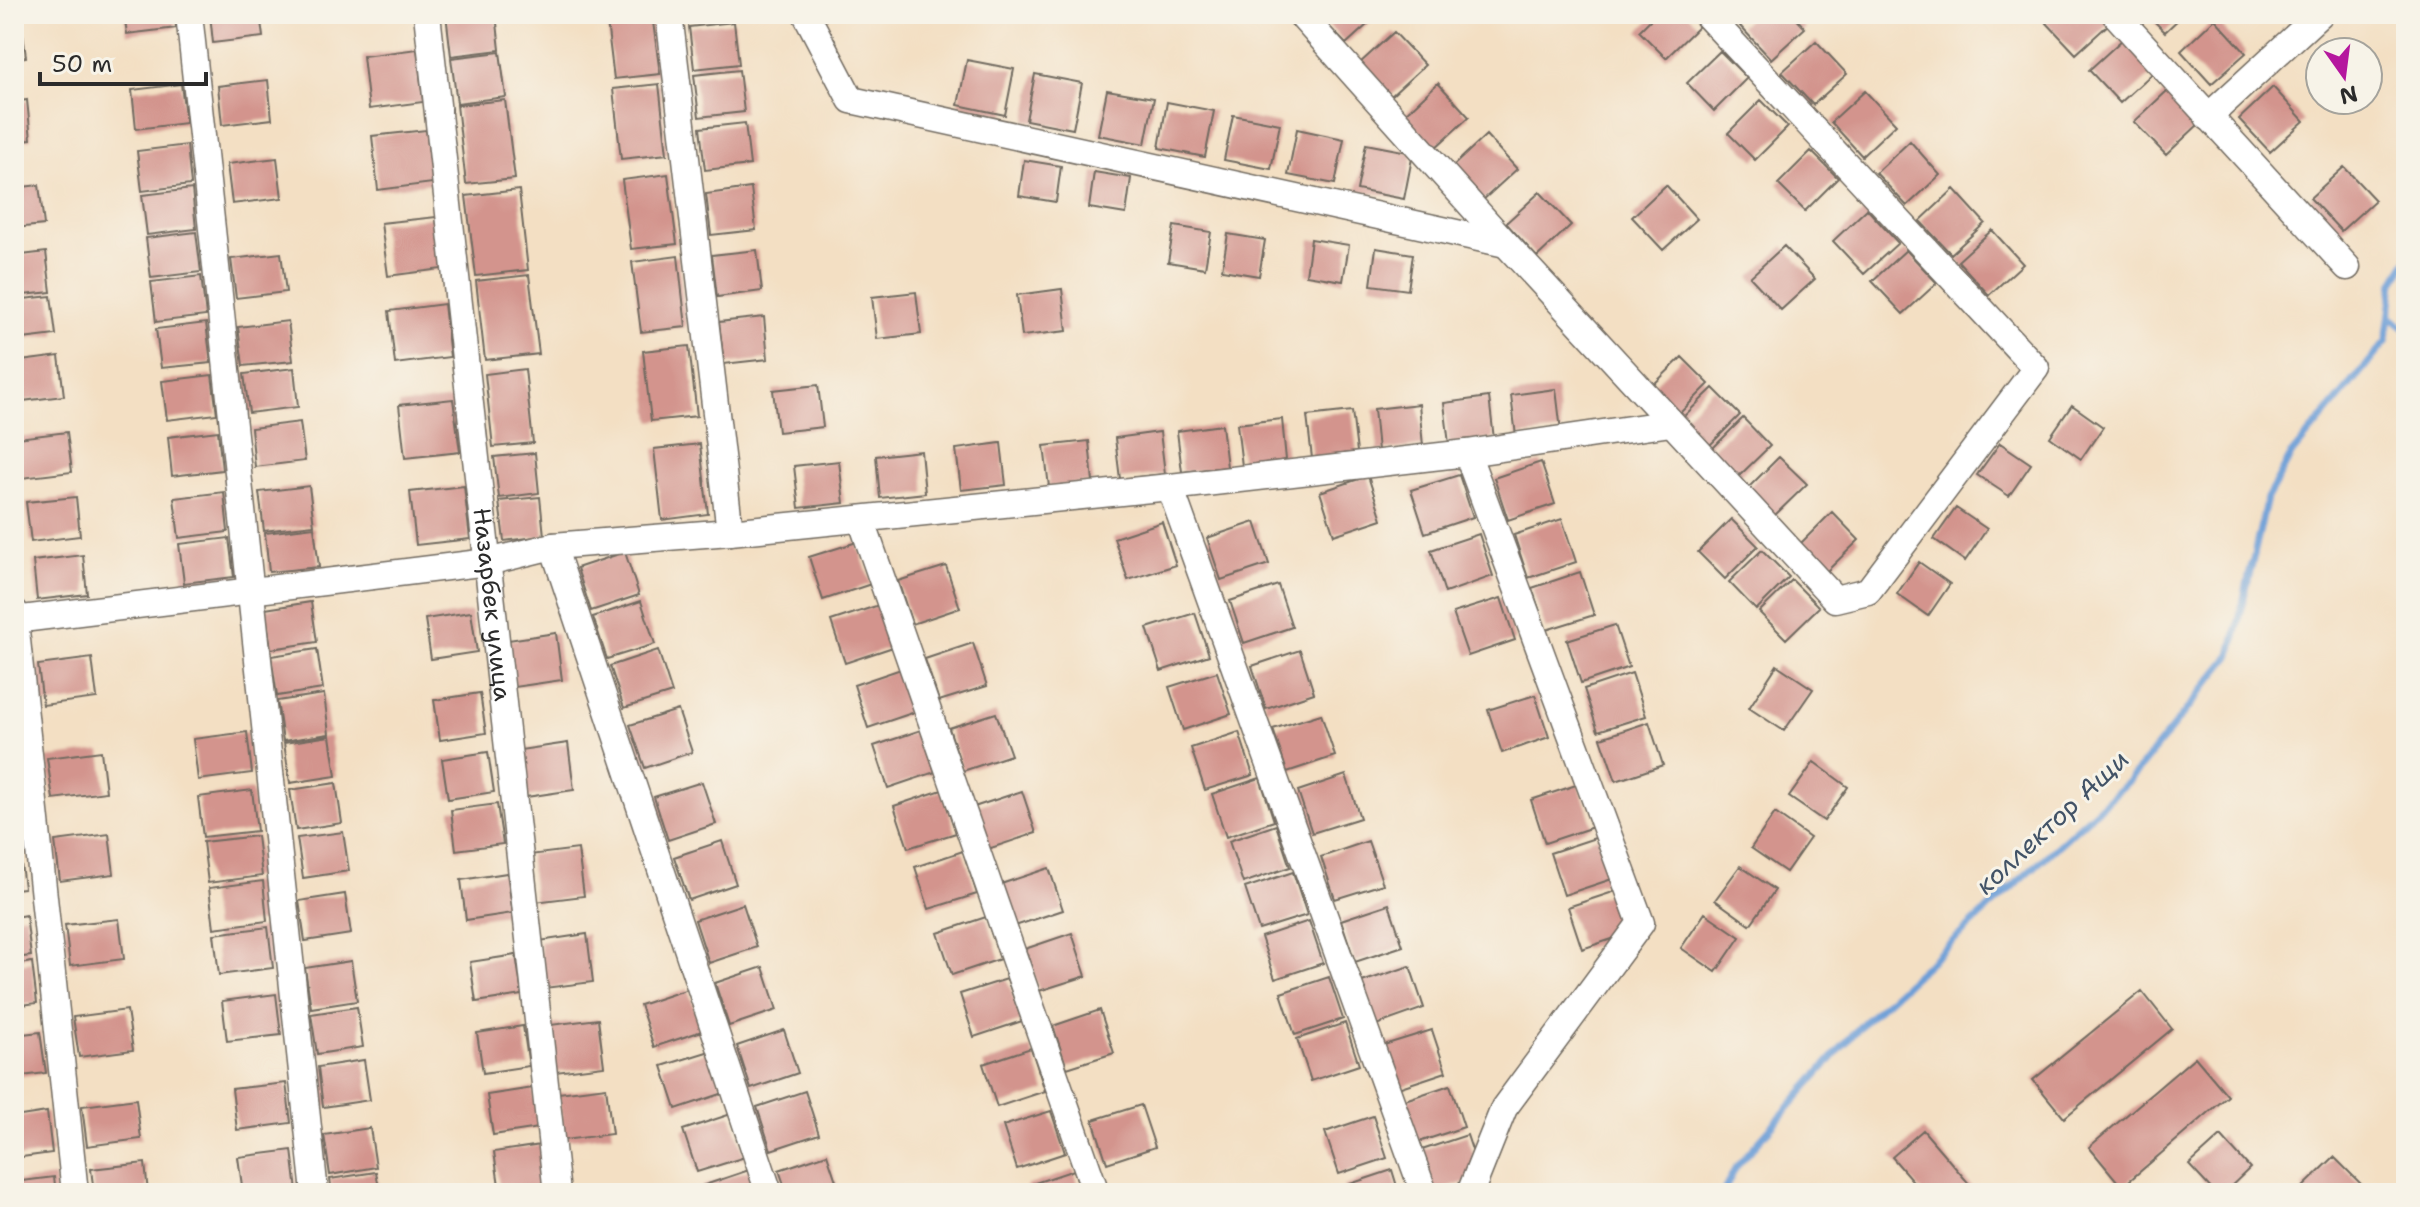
<svg xmlns="http://www.w3.org/2000/svg" width="2420" height="1207" font-family="'Shantell Sans',sans-serif">
	<rect width="100%" height="100%" fill="#f7f3e8"/>
	<filter id="ink" filterUnits="userSpaceOnUse"><feTurbulence type="fractalNoise" baseFrequency=".0125" numOctaves="2"/><feDisplacementMap in="SourceGraphic" scale="16" xChannelSelector="R" yChannelSelector="G"/><feConvolveMatrix kernelMatrix="1 2 1 2 8 2 1 2 1" color-interpolation-filters="sRGB"/></filter>
	<filter id="wash" filterUnits="userSpaceOnUse"><feTurbulence type="fractalNoise" baseFrequency=".006" numOctaves="4" result="noise"/><feDisplacementMap in="SourceGraphic" scale="32" xChannelSelector="R" yChannelSelector="G"/><feGaussianBlur stdDeviation="1.8" result="paint"/><feColorMatrix in="noise" values="0 0 0 0 0 0 0 0 0 0 0 0 0 0 0 0 0 1.4 0 .05"/><feComposite in="paint" operator="in"/></filter>
	<g filter="url(#wash)">
		<rect width="100%" height="100%" fill="#f3dfc3"/>
		<g fill="none" stroke-linecap="round" stroke-linejoin="round">
			<path stroke="#6c9ed7" stroke-width="7" d="M2390,317l16,12
				M1723,1193l13,-26 128,-145 266,-242 101,-125 36,-157 25,-44 94,-112 8,-60 12,-20"/>
		</g>
		<g id="blocks">
			<path fill="#d3948d" d="M124,14h51l1,14 -49,6z
				M210,14h50l3,23 -50,6z
				M446,14h50l4,36 -49,6z
				M606,14h46l8,60 -46,5z
				M1317,14h62l-33,30z
				M1656,14h31l12,12 -33,32 -27,-27z
				M1754,14h38l13,14 -34,31 -31,-33z
				M2052,14h50l8,9 -34,31 -31,-33z
				M2147,14h37l-19,18z
				M14,18h7l5,39 -12,2z
				M2215,19l31,34 -35,31 -30,-33z
				M734,22l5,42 -45,5 -5,-42z
				M1394,32l31,33 -34,31 -31,-33z
				M2123,39l31,33 -34,31 -31,-33z
				M1816,41l31,33 -34,31 -31,-33z
				M417,49l6,53 -54,7 -6,-53z
				M1720,51l27,27 -33,33 -27,-28z
				M500,52l6,45 -49,6 -6,-45z
				M967,60l47,9 -9,46 -47,-10z
				M739,70l5,42 -45,5 -5,-42z
				M1035,74l47,9 -9,46 -47,-9z
				M268,80l4,39 -50,6 -4,-39z
				M1438,83l31,34 -34,31 -31,-33z
				M181,84l5,39 -50,6 -4,-39z
				M659,84l8,70 -46,5 -8,-70z
				M2273,87l31,34 -34,31 -31,-33z
				M1107,90l47,8 -9,46 -47,-9z
				M2168,90l31,34 -33,31 -32,-33z
				M1865,91l31,33 -34,32 -31,-34z
				M27,100l4,39 -17,2v-39z
				M505,100l10,79 -49,5 -9,-79z
				M1761,100l27,27 -33,33 -27,-27z
				M1167,102l47,9 -9,46 -46,-9z
				M1233,115l47,9 -9,45 -47,-9z
				M745,123l5,42 -45,5 -5,-42z
				M1297,129l47,10 -9,45 -47,-9z
				M426,130l7,53 -55,7 -6,-54z
				M1486,135l31,34 -34,31 -31,-33z
				M1910,141l30,34 -33,31 -31,-33z
				M1366,144l47,9 -9,46 -47,-9z
				M187,145l4,40 -49,6 -5,-40z
				M1811,151l27,27 -33,33 -27,-27z
				M277,158l5,40 -50,6 -5,-40z
				M1024,160l37,6 -5,36 -37,-6z
				M2344,167l31,33 -34,31 -31,-33z
				M1094,172l37,6 -5,36 -37,-6z
				M668,174l9,70 -46,5 -9,-69z
				M39,185l5,40 -30,3v-40z
				M1666,185l31,34 -34,31 -31,-33z
				M751,188l5,42 -45,5 -5,-41z
				M192,189l4,40 -49,6 -5,-40z
				M1954,189l31,34 -34,31 -31,-33z
				M519,190l9,80 -52,6 -10,-80z
				M1540,192l31,33 -34,32 -31,-34z
				M1867,209l31,34 -34,31 -31,-33z
				M436,217l6,52 -54,7 -7,-53z
				M1174,226l37,6 -6,36 -37,-6z
				M1992,230l31,34 -34,31 -31,-34z
				M196,232l5,40 -50,6 -5,-40z
				M1228,234l37,6 -6,36 -37,-6z
				M1311,239l38,6 -6,36 -37,-6z
				M1784,246l31,33 -34,31 -31,-33z
				M1376,248l37,6 -5,36 -37,-5z
				M757,250l5,41 -45,6 -5,-42z
				M1906,250l31,33 -34,31 -31,-33z
				M46,252l5,40 -37,4v-40z
				M281,253l5,39 -50,6 -5,-39z
				M678,256l8,71 -45,5 -9,-70z
				M529,275l10,79 -54,6 -9,-79z
				M201,276l5,40 -50,6 -5,-40z
				M1062,289l5,42 -45,5 -5,-41z
				M916,292l5,42 -44,5 -5,-42z
				M51,296l5,39 -42,5v-40z
				M444,304l6,53 -55,7 -6,-53z
				M764,317l4,42 -44,5 -5,-42z
				M288,321l5,40 -50,5 -5,-39z
				M206,323l5,40 -50,5 -5,-39z
				M689,346l8,70 -46,5 -8,-70z
				M59,356l5,40 -50,6v-40z
				M1682,357l27,27 -33,33 -27,-28z
				M294,368l4,39 -49,6 -5,-39z
				M525,369l8,74 -40,4 -8,-73z
				M212,375l5,39 -50,6 -5,-39z
				M818,385l5,42 -45,5 -5,-42z
				M1713,388l27,27 -33,33 -27,-28z
				M1556,389l5,42 -45,5 -5,-41z
				M1489,397l5,42 -45,5 -5,-41z
				M453,399l7,53 -55,6 -6,-53z
				M1419,404l4,42 -45,5 -4,-42z
				M2072,405l31,22 -22,32 -31,-22z
				M1352,411l5,41 -45,6 -5,-42z
				M1743,418l27,28 -33,32 -27,-27z
				M1282,419l4,41 -44,6 -5,-42z
				M300,422l5,39 -50,6 -4,-39z
				M1222,425l5,42 -45,5 -5,-41z
				M218,431l4,39 -50,6 -4,-39z
				M67,432l5,40 -50,6 -5,-40z
				M1160,432l5,42 -45,5 -5,-41z
				M1089,441l4,41 -44,5 -5,-41z
				M1001,443l5,42 -45,5 -5,-41z
				M2000,443l31,21 -22,32 -32,-21z
				M700,444l8,70 -46,6 -8,-71z
				M921,451l4,42 -45,5 -4,-42z
				M535,453l4,40 -40,5 -5,-41z
				M1779,457l28,27 -34,33 -27,-27z
				M839,461l5,42 -45,5 -5,-42z
				M1541,462l14,42 -47,16 -14,-42z
				M1459,475l14,42 -48,16 -14,-43z
				M1368,476l14,43 -48,16 -14,-43z
				M309,486l5,39 -50,6 -5,-39z
				M464,486l6,53 -54,6 -6,-53z
				M224,492l4,40 -49,6 -5,-40z
				M76,497l4,39 -49,6 -5,-40z
				M540,497l4,39 -40,5 -5,-40z
				M1956,508l31,21 -22,32 -31,-22z
				M1832,512l27,28 -33,32 -27,-27z
				M1562,519l14,43 -48,16 -14,-43z
				M1731,519l27,27 -33,33 -27,-27z
				M1162,522l14,43 -48,15 -14,-42z
				M1255,522l14,42 -48,16 -14,-42z
				M314,527l5,40 -50,5 -4,-39z
				M1479,534l14,42 -48,17 -14,-43z
				M229,538l5,39 -50,6 -5,-39z
				M857,542l14,42 -48,16 -14,-43z
				M1762,550l27,27 -33,33 -27,-28z
				M625,552l14,43 -48,16 -14,-43z
				M83,555l4,39 -50,6 -4,-39z
				M1919,562l31,22 -22,32 -31,-22z
				M946,566l14,42 -48,16 -14,-43z
				M1580,572l14,43 -48,15 -14,-42z
				M1792,580l27,27 -33,32 -27,-27z
				M1278,585l14,42 -48,16 -14,-42z
				M1501,598l14,42 -47,16 -15,-43z
				M641,601l14,43 -48,15 -14,-42z
				M311,602l6,40 -46,7 -6,-40z
				M879,605l14,42 -48,16 -14,-42z
				M471,612l6,40 -46,7 -6,-40z
				M1195,613l14,42 -48,16 -14,-43z
				M1615,625l14,42 -48,16 -14,-43z
				M556,633l6,47 -48,7 -6,-47z
				M973,643l14,43 -48,15 -14,-42z
				M317,649l6,40 -46,7 -6,-40z
				M658,650l14,43 -48,15 -14,-42z
				M1300,650l14,43 -48,16 -14,-43z
				M92,658l5,40 -54,7 -5,-40z
				M1777,665l36,24 -29,42 -35,-23z
				M901,669l14,43 -47,16 -14,-43z
				M1217,672l14,42 -48,16 -14,-43z
				M1632,673l14,43 -48,15 -14,-42z
				M480,693l6,40 -46,7 -6,-40z
				M324,694l5,40 -46,7 -6,-40z
				M1535,695l14,42 -47,16 -14,-43z
				M678,710l14,42 -47,16 -15,-43z
				M996,713l15,42 -48,16 -14,-43z
				M1321,714l14,42 -48,16 -14,-43z
				M1649,722l14,43 -47,16 -15,-43z
				M921,730l14,42 -47,16 -14,-42z
				M247,732l5,41 -54,7 -5,-41z
				M1239,732l14,43 -48,15 -14,-42z
				M330,736l6,40 -46,7 -6,-40z
				M568,743l6,47 -48,7 -6,-47z
				M101,751l5,41 -53,7 -6,-41z
				M488,752l6,40 -46,7 -6,-40z
				M1814,762l34,25 -24,34 -35,-24z
				M1346,775l14,43 -48,15 -14,-42z
				M1260,778l14,43 -48,16 -14,-43z
				M702,782l14,42 -48,16 -14,-43z
				M336,783l6,40 -46,7 -6,-40z
				M1579,784l14,43 -48,16 -14,-43z
				M252,790l5,41 -54,6 -5,-40z
				M942,790l14,43 -48,15 -14,-42z
				M1022,791l14,42 -48,16 -14,-42z
				M497,804l6,40 -47,6 -5,-40z
				M1775,813l35,25 -24,34 -35,-24z
				M1276,825l14,42 -47,16 -14,-42z
				M343,832l6,39 -46,7 -6,-40z
				M109,834l5,40 -54,7 -5,-40z
				M257,836l5,40 -54,7 -5,-41z
				M1598,837l14,42 -48,16 -14,-42z
				M722,841l14,43 -47,16 -15,-43z
				M1368,841l15,43 -48,15 -14,-42z
				M19,847l5,41 -10,1v-41z
				M578,849l6,47 -49,6 -6,-47z
				M963,851l14,43 -48,15 -14,-42z
				M1740,866l35,24 -25,35 -35,-25z
				M1049,868l14,42 -48,16 -14,-42z
				M1293,872l14,43 -48,15 -14,-42z
				M507,873l6,40 -47,7 -5,-40z
				M263,881l4,40 -53,7 -5,-40z
				M1616,891l14,42 -48,16 -14,-42z
				M345,894l6,40 -46,7 -6,-40z
				M743,904l14,43 -48,16 -14,-43z
				M1389,904l14,42 -48,16 -14,-42z
				M1705,913l35,24 -24,35 -35,-24z
				M26,915l5,41 -17,2v-41z
				M986,917l14,42 -48,16 -14,-42z
				M119,919l5,40 -54,7 -5,-41z
				M1309,921l14,42 -48,16 -14,-42z
				M268,927l5,41 -54,7 -5,-41z
				M1072,933l14,43 -47,15 -14,-42z
				M587,934l6,48 -48,6 -6,-47z
				M516,955l6,40 -46,7 -6,-40z
				M351,961l6,40 -46,7 -6,-40z
				M32,962l5,41 -23,3v-41z
				M1410,966l14,42 -48,17 -14,-43z
				M763,967l14,43 -48,16 -14,-43z
				M1329,977l14,42 -48,16 -14,-42z
				M1007,979l15,42 -48,16 -14,-43z
				M688,989l14,42 -48,16 -14,-42z
				M2142,991l30,38 -108,89 -31,-38z
				M276,994l5,41 -54,6 -5,-40z
				M357,1007l6,40 -46,7 -6,-40z
				M127,1010l6,40 -54,7 -6,-40z
				M1100,1010l14,43 -47,15 -14,-42z
				M598,1019l6,47 -48,6 -6,-47z
				M1345,1023l14,42 -48,16 -14,-42z
				M523,1026l6,40 -46,7 -6,-40z
				M784,1030l14,43 -47,16 -14,-43z
				M1432,1030l14,42 -48,16 -14,-43z
				M40,1032l6,41 -32,4v-42z
				M1031,1048l14,43 -48,16 -14,-43z
				M710,1051l14,42 -48,16 -14,-43z
				M2195,1057l33,39 -106,91 -33,-40z
				M364,1060l6,40 -47,7 -5,-40z
				M286,1083l5,40 -54,7 -5,-41z
				M1450,1085l14,42 -48,16 -14,-42z
				M606,1087l6,47 -48,6 -6,-47z
				M533,1088l6,40 -46,7 -6,-40z
				M805,1091l14,43 -48,16 -14,-43z
				M136,1099l5,40 -54,7 -5,-40z
				M1141,1105l14,42 -48,16 -14,-43z
				M1051,1111l14,42 -48,16 -14,-43z
				M47,1112l5,41 -38,5v-41z
				M731,1114l14,43 -48,15 -14,-42z
				M1373,1116l14,42 -48,16 -14,-42z
				M370,1128l6,39 -46,8 -6,-40z
				M1923,1130l54,63h-54l-31,-36z
				M1467,1135l14,42 -48,16 -14,-42z
				M2221,1136l29,32 -26,25h-9l-26,-28z
				M541,1145l5,40 -46,7 -6,-40z
				M292,1150l5,41 -54,2 -5,-36z
				M827,1154l13,39h-53l-8,-23z
				M2334,1157l36,36h-63l-5,-5z
				M145,1163l3,30h-54l-3,-24z
				M749,1170l8,23h-53l-2,-7z
				M1074,1170l7,23h-53l-2,-7z
				M1392,1170l7,23h-53l-2,-7z
				M376,1172l4,21h-48l-2,-14z
				M54,1177l2,16h-42v-11z"/>
		</g>
	</g>
	<g filter="url(#ink)">
		<use href="#blocks" fill-opacity="0" stroke="#716a60" stroke-width="2"/>
		<g fill="none" stroke-linecap="round" stroke-linejoin="round">
			<defs>
				<g id="minor">
					<path d="M189,14l126,1179"/>
					<path id="s1" d="M427,14l130,1179"/>
					<path d="M669,14l61,518"/>
					<path d="M806,14l45,86 655,144"/>
					<path d="M1300,14l206,230 329,355 33,-8 168,-223 -330,-354"/>
					<path d="M2115,14l232,253"/>
					<path d="M2208,117l112,-103"/>
					<path d="M1467,453l174,470 -137,185 -34,85"/>
					<path d="M1170,487l254,706"/>
					<path d="M861,519l235,674"/>
					<path d="M553,546l216,647"/>
					<path d="M14,611l61,582"/>
					<path d="M14,620l474,-58 65,-16 177,-14 440,-45 297,-34 204,-30"/>
				</g>
			</defs>
			<use href="#minor" stroke="#716a60" stroke-width="29"/>
			<use href="#minor" stroke="#fff" stroke-width="26"/>
		</g>
	</g>
	<g text-anchor="middle" stroke-width="6" stroke-linejoin="round" paint-order="stroke">
		<g font-size="24" fill="#2b2b2b" stroke="#f7f3e8">
			<text dy="8" stroke="none"><textPath href="#s1" startOffset="594">Назарбек улица</textPath></text>
		</g>
		<g font-size="26" font-style="italic" fill="#425367" stroke="#f7f3e8">
			<text transform="translate(2052 822) rotate(-43)" y="9">коллектор Ащи</text>
		</g>
	</g>
	<rect width="2420" height="1207" fill="none" stroke="#f7f3e8" stroke-width="48"/>
	<g transform="translate(2344 76) rotate(166)"><circle r="38" fill="#f7f3e8" stroke="#a5a39c" stroke-width="2"/>
	<path d="M0-6L14 30L0 20L-14 30Z" fill="#b5179e"/>
	<text y="-12" font-size="22" font-weight="bold" text-anchor="middle" fill="#2b2b2b">N</text>
	</g>
	<path d="M40 72v12h166v-12" fill="none" stroke="#2b2b2b" stroke-width="4"/>
	<text x="52" y="72" font-size="24" fill="#2b2b2b" stroke="#f7f3e8" stroke-width="6" paint-order="stroke">50 m</text>
</svg>
